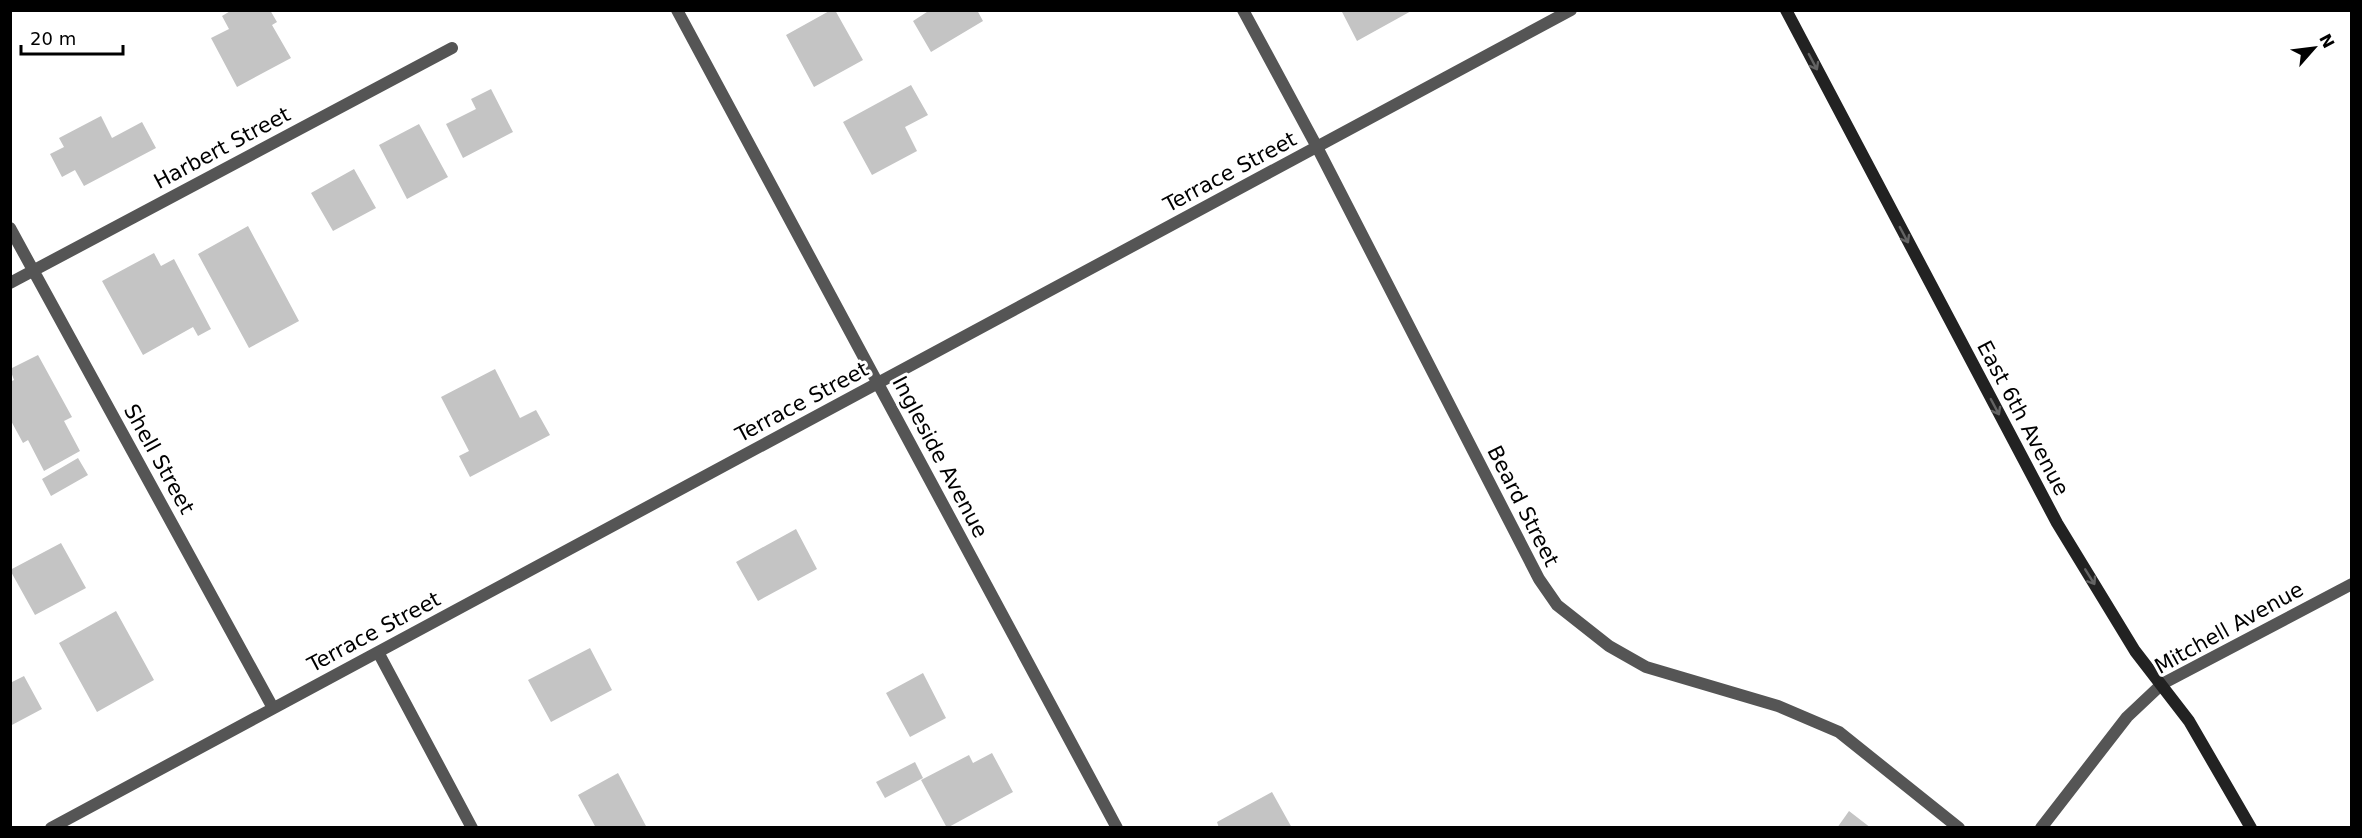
<svg xmlns="http://www.w3.org/2000/svg" width="2362" height="838" font-family="'DejaVu Sans',sans-serif">
	<rect width="100%" height="100%" fill="#fff"/>
	<path fill="#c4c4c4" d="M232,10h38l7,12 -5,3 19,33 -54,29 -26,-49 18,-9 -7,-13z
		M831,10h4l28,50 -49,27 -28,-52z
		M930,10h47l6,11 -52,31 -18,-31z
		M1341,10h72l-56,31z
		M911,85l17,30 -23,12 12,24 -45,24 -29,-53z
		M491,89l22,43 -50,26 -17,-34 30,-15 -5,-10z
		M101,116l11,22 30,-16 14,26 -72,38 -9,-16 -13,7 -12,-23 14,-7 -5,-9z
		M419,124l29,53 -41,22 -28,-54z
		M354,169l22,39 -43,23 -22,-38z
		M248,226l51,95 -50,27 -51,-94z
		M154,253l7,13 13,-7 37,70 -13,7 -5,-9 -50,28 -41,-74z
		M38,355l34,62 -8,4 16,30 -36,20 -16,-31 -5,3 -13,-24v-37l4,-2 -4,-11z
		M495,369l25,49 16,-8 14,25 -80,42 -11,-21 10,-5 -28,-54z
		M78,458l10,17 -37,21 -9,-17z
		M796,529l21,40 -59,32 -22,-39z
		M61,543l25,45 -51,27 -25,-45z
		M116,611l38,69 -57,32 -38,-69z
		M590,648l22,42 -61,32 -23,-42z
		M923,673l23,45 -36,19 -24,-44z
		M24,676l18,33 -32,17v-43z
		M992,753l21,39 -66,36 -26,-48 48,-25 4,8z
		M915,762l8,16 -38,20 -9,-16z
		M618,773l29,55h-51l-18,-33z
		M1272,792l20,36h-73l-2,-6z
		M1849,811l22,17h-34z"/>
	<g fill="none" stroke-linecap="round" stroke-linejoin="round">
		<path stroke="#555" stroke-width="12" d="M677,10l440,818
			M1243,10l74,137 222,432 18,26 52,41 37,21 132,39 61,26 120,96
			M10,228l263,480
			M10,283l442,-235
			M378,652l94,176
			M51,828l1520,-818
			M2041,828l86,-111 35,-33 190,-100"/>
		<path stroke="#222" stroke-width="12" d="M1786,10l271,513 78,128 54,70 62,107"/>
	</g>
	<defs><path id="oneway-shaft" d="M-6 0H5M1.5-3L5.5 0L1.5 3" fill="none" stroke-width="1.6" stroke-linecap="round" stroke-linejoin="round" transform="scale(1.5)"/></defs>
	<g stroke="#646464">
		<use href="#oneway-shaft" transform="translate(1813 62) rotate(62)"/>
		<use href="#oneway-shaft" transform="translate(1904 235) rotate(62)"/>
		<use href="#oneway-shaft" transform="translate(1995 407) rotate(62)"/>
		<use href="#oneway-shaft" transform="translate(2090 577) rotate(58)"/>
	</g>
	<g text-anchor="middle" stroke-width="6" stroke-linejoin="round" paint-order="stroke">
		<g font-size="21" fill="#000" stroke="#fff">
			<text transform="translate(222 148) rotate(-28)" y="7">Harbert Street</text>
			<text transform="translate(1230 172) rotate(-28)" y="7">Terrace Street</text>
			<text transform="translate(802 402) rotate(-28)" y="7">Terrace Street</text>
			<text transform="translate(2023 418) rotate(62)" y="7">East 6th Avenue</text>
			<text transform="translate(940 457) rotate(62)" y="7">Ingleside Avenue</text>
			<text transform="translate(159 459) rotate(61)" y="7">Shell Street</text>
			<text transform="translate(1523 506) rotate(63)" y="7">Beard Street</text>
			<text transform="translate(2229 628) rotate(-29)" y="7">Mitchell Avenue</text>
			<text transform="translate(374 632) rotate(-28)" y="7">Terrace Street</text>
		</g>
	</g>
	<rect width="2362" height="838" fill="none" stroke="#000000" stroke-width="24"/>
	<g transform="translate(2314 48) rotate(62)" stroke="#ffffff" stroke-width="4.5" paint-order="stroke">
	<path d="M0-4.5L10 22L0 15L-10 22Z" fill="#000000"/>
	<text y="-9" font-size="16" font-weight="bold" text-anchor="middle" fill="#000000">N</text>
	</g>
	<path d="M21 45v9h102v-9" fill="none" stroke="#000000" stroke-width="3"/>
	<text x="30" y="45" font-size="18" fill="#000000" stroke="#ffffff" stroke-width="4.5" paint-order="stroke">20 m</text>
</svg>
